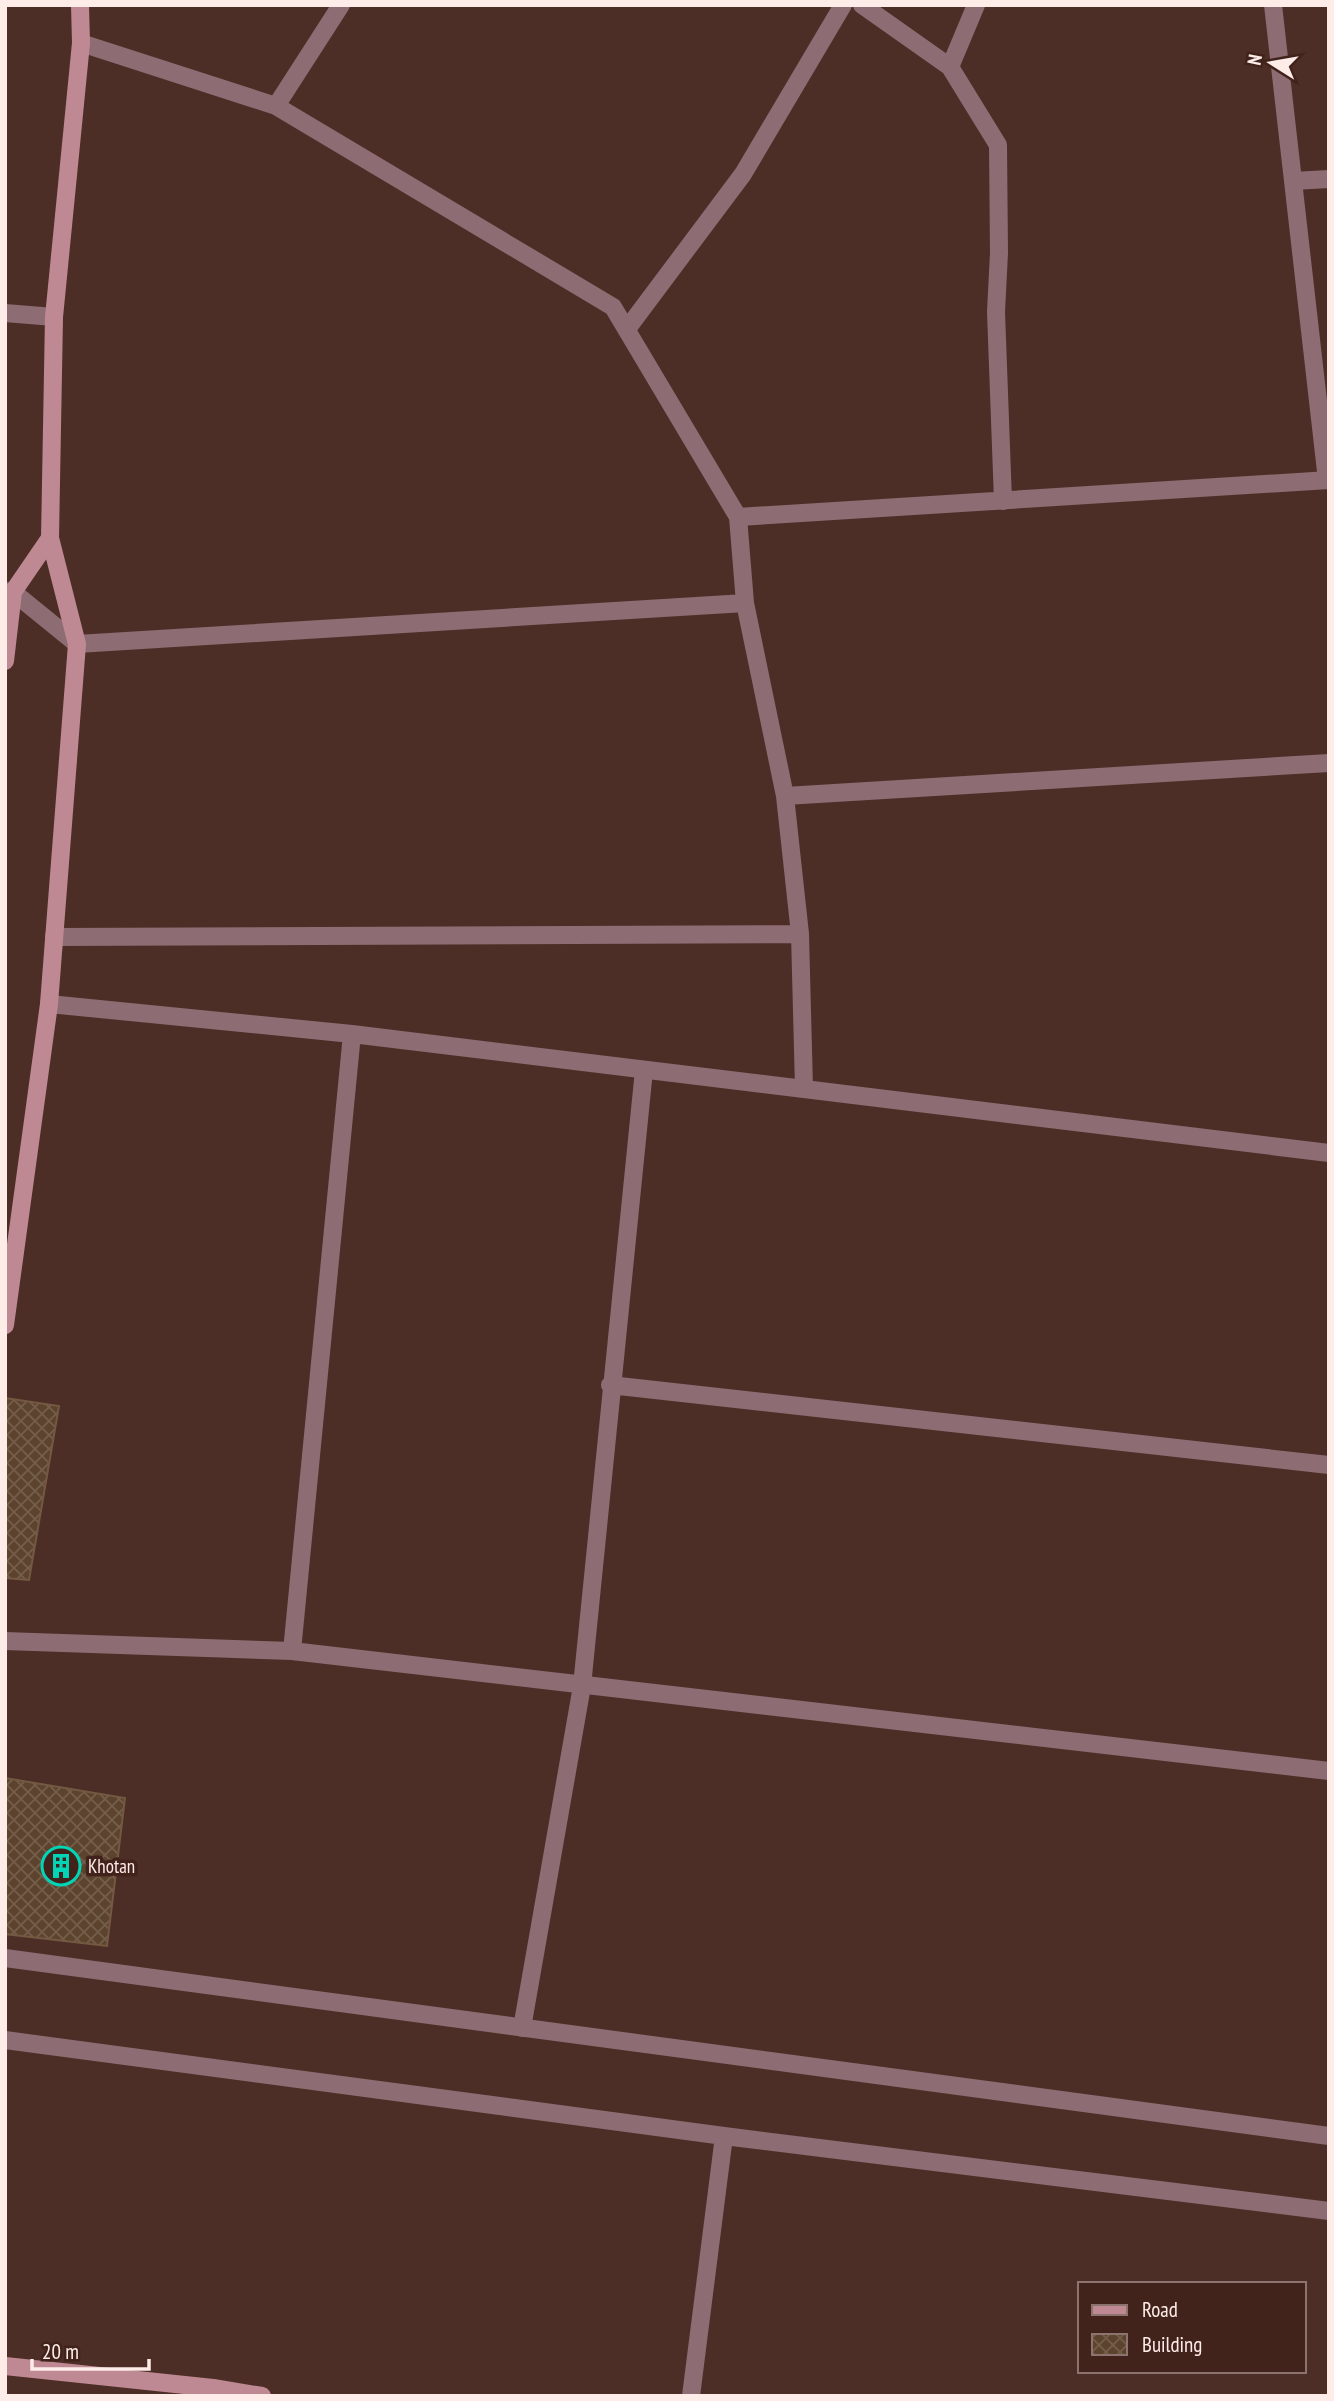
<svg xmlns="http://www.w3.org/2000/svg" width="1334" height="2401" font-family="'PT Sans Narrow',sans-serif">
	<defs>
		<pattern id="building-cross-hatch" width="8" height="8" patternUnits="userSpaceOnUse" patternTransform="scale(1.75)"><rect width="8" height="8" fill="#5c432d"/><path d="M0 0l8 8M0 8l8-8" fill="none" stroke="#745e4b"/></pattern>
	</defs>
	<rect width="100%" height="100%" fill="#4d2e26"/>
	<path fill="url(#building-cross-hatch)" stroke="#745942" stroke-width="2" d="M5,1398l54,8 -30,174 -24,-2z
		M5,1778l120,20 -18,148 -102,-12z"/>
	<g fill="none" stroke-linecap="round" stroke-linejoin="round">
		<path stroke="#8e6c73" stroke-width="18" d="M862,5l88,62 48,78 1,108 -3,59 7,189
			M1273,5l54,475
			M81,43l195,63 337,201 125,210 7,86 40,193 15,138 4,154
			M950,67l26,-62
			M276,106l65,-101
			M1293,181l36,-2
			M5,313l49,4
			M627,329l116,-155 100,-169
			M738,517l591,-37
			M5,591l8,1 64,52 668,-41
			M785,796l544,-33
			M54,937l746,-3
			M49,1004l303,30 977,119
			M610,1385l719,80
			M5,1641l287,10 1037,120
			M292,1651l60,-617
			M5,1958l1324,178
			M522,2028l60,-342 62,-616
			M5,2040l719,96 605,75
			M691,2396l33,-260"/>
		<path stroke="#bf8994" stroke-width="18" d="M5,661l8,-69 37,-54
			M5,1325l44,-321 28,-360 -27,-106 4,-221 27,-274 -1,-38
			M5,2366l208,22 49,8"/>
	</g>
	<defs>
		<symbol id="building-ring" viewBox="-11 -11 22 22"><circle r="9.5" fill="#42231c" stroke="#02d5b6" stroke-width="1.5"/><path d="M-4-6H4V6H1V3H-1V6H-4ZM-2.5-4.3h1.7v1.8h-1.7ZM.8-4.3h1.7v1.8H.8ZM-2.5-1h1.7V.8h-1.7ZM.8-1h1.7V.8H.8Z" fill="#02d5b6"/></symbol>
	</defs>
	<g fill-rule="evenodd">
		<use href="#building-ring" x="39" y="1844" width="44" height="44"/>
	</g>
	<g text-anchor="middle" stroke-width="7" stroke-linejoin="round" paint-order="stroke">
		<g font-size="19" fill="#fdece7" stroke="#42231c" text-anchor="start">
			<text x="88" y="1873">Khotan</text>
		</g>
	</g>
	<rect width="1334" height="2401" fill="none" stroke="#fdece7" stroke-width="14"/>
	<rect x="1078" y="2282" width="228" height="91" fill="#42231c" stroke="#8d736d" stroke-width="2"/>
	<rect x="1092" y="2305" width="35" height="10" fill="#bf8994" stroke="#8d736d" stroke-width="2"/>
	<text x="1142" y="2317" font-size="21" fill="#fdece7">Road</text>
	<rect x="1092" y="2334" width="35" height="21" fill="url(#building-cross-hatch)" stroke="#8d736d" stroke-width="2"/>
	<text x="1142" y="2352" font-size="21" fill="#fdece7">Building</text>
	<g transform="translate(1271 63) rotate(281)" stroke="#42231c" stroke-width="5" paint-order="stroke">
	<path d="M0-5L12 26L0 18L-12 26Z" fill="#fdece7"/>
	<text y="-10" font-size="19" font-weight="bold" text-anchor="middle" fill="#fdece7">N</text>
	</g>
	<path d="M32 2359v10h117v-10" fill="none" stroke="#fdece7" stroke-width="3.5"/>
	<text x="42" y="2359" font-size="21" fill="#fdece7" stroke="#42231c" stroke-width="5" paint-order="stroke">20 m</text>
</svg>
